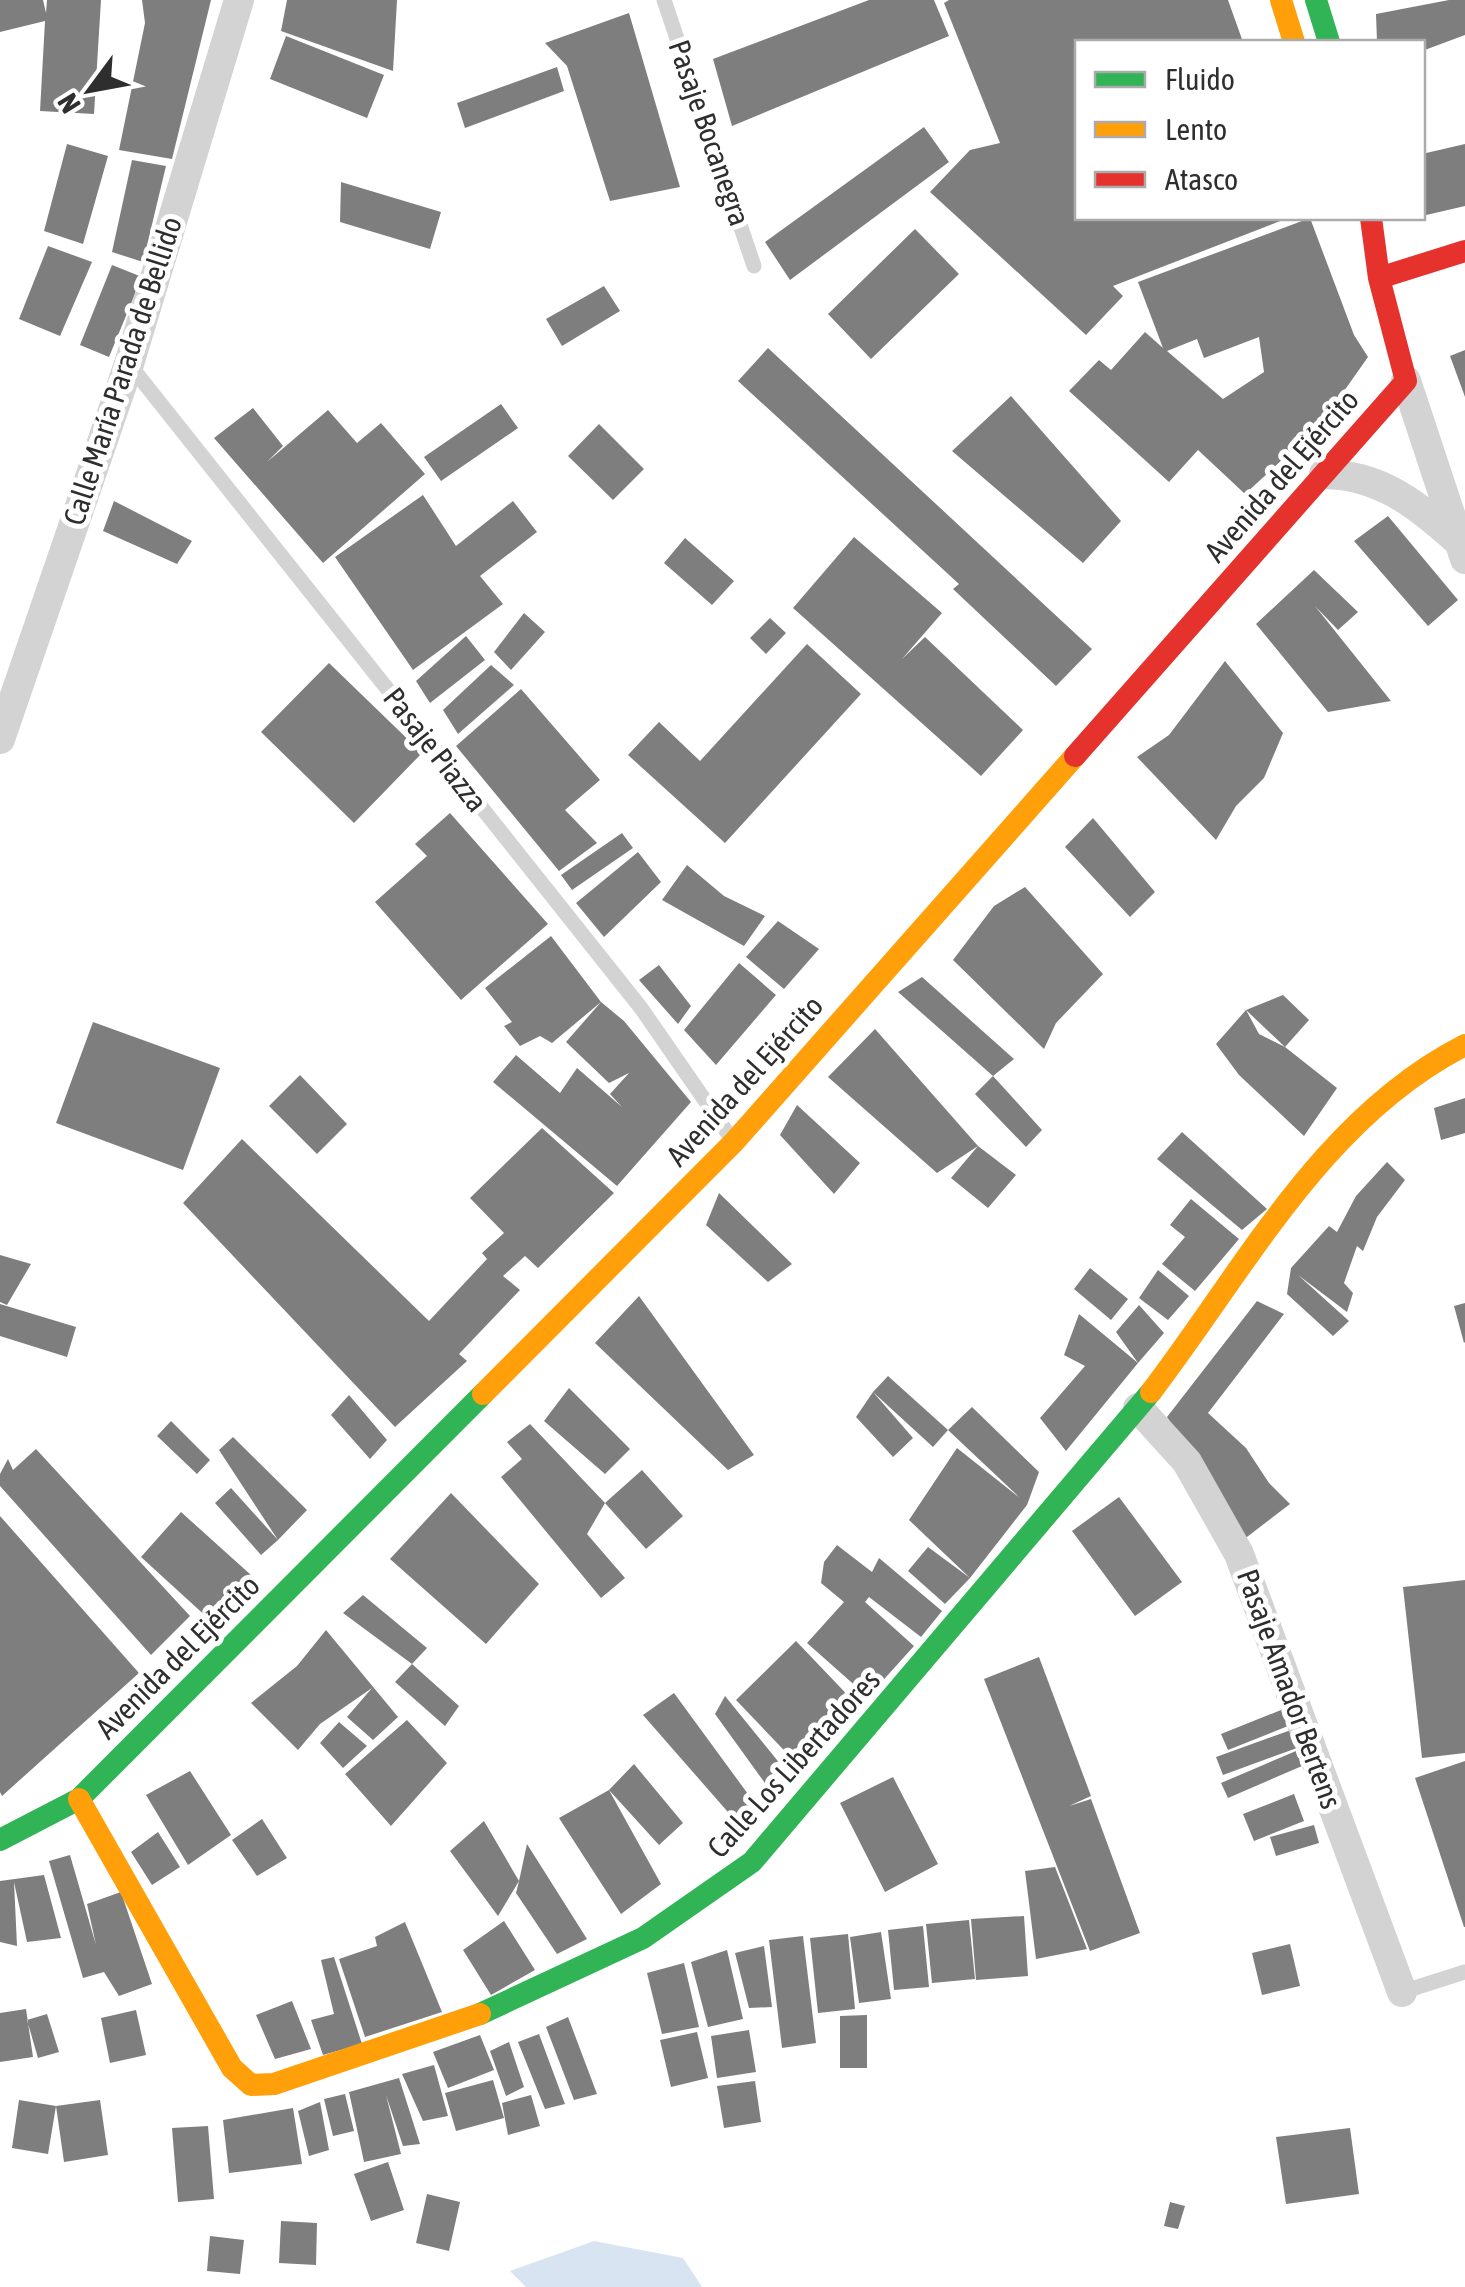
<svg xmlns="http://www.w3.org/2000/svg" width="1465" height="2287" font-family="'Asap Condensed',sans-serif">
	<rect width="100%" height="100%" fill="#fff"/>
	<path fill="#d8e4f2" d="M594,2241l89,17 19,29h-176l-16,-16z"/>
	<path fill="#7e7e7e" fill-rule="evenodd" d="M0,0h43l3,13 1,-13h54l-7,114 -54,-3 5,-90 -45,11z
		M142,0h69l-39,159 -53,-9 26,-127z
		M287,0h110l-4,71 -112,-40z
		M869,0h65l15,36 -217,90 -19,-67z
		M949,0h279l15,42h-165v176h210l-175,68 10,10 -37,39 -156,-143 40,-42 30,-7 -56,-140z
		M1449,0h16v35l-43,16v-9h-45l-1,-28z
		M629,13l51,174 -70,14 -43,-135 -22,-23z
		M286,36l98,39 -17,43 -97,-39z
		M557,67l7,24 -99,37 -8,-25z
		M924,127l25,35 -159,118 -25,-38z
		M67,144l41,12 -25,88 -39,-13z
		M1465,144v62l-43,10v-62z
		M132,160l34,6 -23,96 -31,-10z
		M341,182l100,30 -11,37 -90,-27z
		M1310,218l44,117 14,22 -48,68 -75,69 -47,-44 -29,32 -100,-91 30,-31 12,10 34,-38 18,16 -25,-66zM1259,337l5,35 -41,27 -56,-48 30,-12 7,19z
		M915,229l44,45 -88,85 -43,-45z
		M48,246l44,16 -32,74 -41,-17z
		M112,265l30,12 -33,80 -29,-12z
		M604,286l16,25 -58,35 -16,-27z
		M768,348l324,301 -36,37 -103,-97 6,-5 -221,-203z
		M1465,350v47l-15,-41z
		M1011,396l110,125 -38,42 -131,-112z
		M501,404l17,24 -77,53 -17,-24z
		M253,408l30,38 -16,16 61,-52 29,33 24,-20 44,51 -102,89 -109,-125z
		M599,424l45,45 -31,31 -45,-44z
		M423,495l33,51 57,-45 24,31 -57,44 23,28 -90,66 -78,-113z
		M114,501l78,40 -15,23 -74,-33z
		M1388,516l70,84 -30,26 -74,-85z
		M854,537l88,76 -40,46 23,-22 98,93 -42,46 -188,-168z
		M685,538l49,43 -22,24 -48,-42z
		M1314,570l44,42 -20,18 -23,-24 76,95 -63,11 -72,-88z
		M524,613l21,19 -34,38 -17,-18z
		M770,618l16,15 -20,21 -16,-16z
		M466,636l19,24 -55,43 -14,-22z
		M807,644l54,50 -136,149 -97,-88 31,-33 41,39z
		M1225,661l58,72 -19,45 -28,28 -20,34 -79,-83 32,-22z
		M329,663l93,90 -68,70 -93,-91z
		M491,665l23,20 -56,49 -15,-24z
		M521,689l79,91 -35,30 32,33 -38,28 -103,-125z
		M450,813l98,111 -87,76 -86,-98 52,-46 -12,-12z
		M1093,818l62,74 -25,25 -65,-70z
		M622,833l11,15 -61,42 -11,-15z
		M638,852l23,30 -57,55 -28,-34z
		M687,865l37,31 41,20 -21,30 -82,-46z
		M1025,887l78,87 -47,49 -12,26 -91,-89 41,-54z
		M778,921l41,28 -35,40 -38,-32z
		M551,936l50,66 -49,41 -12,-7 -20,10 -16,-20 8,-4 -27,-34z
		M739,963l37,32 -60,70 -32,-35z
		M659,965l32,41 -13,18 -39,-44z
		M922,977l92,82 -21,17 -95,-84z
		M1283,995l26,25 -24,27 -39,-37z
		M601,1002l23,19 67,81 -74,84 -124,-104 23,-27 44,38 17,-25 45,39 -12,-13 19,-21 -20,10 -43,-41z
		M1246,1010l13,24 26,13 52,41 -33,48 -65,-61 -23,-31z
		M93,1022l127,46 -37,102 -127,-47z
		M875,1029l103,117 38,29 -28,33 -37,-30 27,-32 -41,27 -109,-96z
		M300,1075l47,49 -30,30 -48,-48z
		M993,1076l49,54 -16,17 -51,-53z
		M1465,1098v35l-24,7 -7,-32z
		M797,1105l63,58 -26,31 -54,-59z
		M542,1128l72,65 -76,75 -13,-12 -22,20 17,14 -61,64 8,7 -72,66 -212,-224 59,-64 187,182 58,-62 -5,-6 22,-20 -34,-35z
		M1182,1132l85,77 -25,21 -85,-71z
		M1387,1162l18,18 -28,37 -14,34 -6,-5 -13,37 9,10 -6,19 -49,-37 51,46 -16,15 -46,-42 4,-26 38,-42 8,6 19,-36z
		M719,1193l73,71 -24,18 -62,-57z
		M1191,1199l48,40 -44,52 -33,-27 23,-27 -15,-12z
		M0,1255l31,9 -24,41 -7,-3z
		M1090,1268l38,31 -17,21 -37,-31z
		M1158,1270l31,26 -21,24 -29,-22z
		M639,1296l115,159 -26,15 -133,-127z
		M1257,1301l27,13 -76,99 38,35 23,35 21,21 -47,36 -76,-123z
		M1465,1303v39l-1,1 -10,-37z
		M0,1304l76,23 -9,30 -67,-21z
		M1139,1305l25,28 -26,30 -22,-31z
		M1079,1314l59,49 -72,88 -26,-33 45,-52 -21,-11z
		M888,1376l60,54 -15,17 -60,-55z
		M569,1388l61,61 -25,25 -61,-53z
		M873,1392l40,46 -20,19 -37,-40z
		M349,1395l38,45 -17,19 -39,-44z
		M972,1407l67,65 -12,33 -57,73 -61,-58 48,-72 63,50 -72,-68z
		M171,1421l39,39 -13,14 -40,-38z
		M530,1424l75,79 -18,31 38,44 -24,20 -100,-121 21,-18 -15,-17z
		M233,1437l74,73 -29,30 -59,-90z
		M36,1449l154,167 -39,39 -151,-169v-12l8,-15 5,11z
		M642,1470l41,46 -37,33 -41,-46z
		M231,1488l47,52 -17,15 -46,-52z
		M451,1493l88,91 -53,60 -96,-85z
		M1119,1497l63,85 -47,34 -63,-85z
		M181,1512l70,63 -41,45 -69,-63z
		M0,1516l139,157 -137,123 -2,-4z
		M837,1545l35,27 7,-14 63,53 -21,26 -52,-40 -4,5 49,44 -46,51 -61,-54 37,-41 -23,-19 3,-21z
		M928,1547l42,31 -25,26 -37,-33z
		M1465,1580v173l-43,5 -19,-171z
		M363,1595l64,53 -15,16 -69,-51z
		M326,1630l72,87 -25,23 -26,-23 25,-29 -52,36 -22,26 -47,-47 46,-37z
		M796,1641l63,66 -60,59 -63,-66z
		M1039,1657l52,139 -22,10 22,-7 49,134 -50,18 -106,-272z
		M412,1664l47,42 -14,20 -50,-44z
		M674,1693l82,112 -22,14 -91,-104z
		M725,1696l69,85 -19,16 -60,-83z
		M1281,1710l7,16 -60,24 -7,-16z
		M407,1720l40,43 -56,63 -46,-52z
		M339,1722l28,24 -24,22 -23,-25z
		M1291,1730l6,18 -74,27 -7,-18z
		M1296,1751l6,15 -74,32 -7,-15z
		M1465,1761v166h-1l-49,-149z
		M634,1764l49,59 -24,22 -50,-55 52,94 -40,30 -62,-96 50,-28z
		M190,1771l41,64 -43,30 -42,-70z
		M893,1777l45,87 -53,28 -45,-89z
		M1294,1794l10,27 -50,20 -11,-27z
		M262,1819l25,39 -30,18 -25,-36z
		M484,1821l35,60 8,-37 60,95 -30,15 -41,-61 3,-12 -21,35 -48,-65z
		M1314,1825l5,18 -43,13 -6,-19z
		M158,1832l22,35 -28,18 -21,-33z
		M70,1855l26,90 -9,-41 34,-12 31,92 -33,12 -15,-24 -21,6 -34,-117z
		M1055,1867l32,82 -51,10 -11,-88z
		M44,1875l17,63 -34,4 -13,-60 3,64 -17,-4v-61z
		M1024,1916l4,60 -52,4 -5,-61z
		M969,1920l6,59 -43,4 -6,-59z
		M504,1921l31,49 -44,25 -28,-45z
		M405,1922l37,90 -77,25 -26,-78 38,-13 -2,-9z
		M923,1926l6,61 -35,3 -6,-60z
		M881,1932l10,67 -32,4 -9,-66z
		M848,1934l7,75 -37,4 -8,-75z
		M803,1936l13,107 -34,5 -13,-108z
		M1290,1944l10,42 -38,9 -10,-42z
		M764,1946l8,61 -23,1 -14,-55z
		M727,1950l16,69 -35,8 -17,-65z
		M334,1957l28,87 -39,11 -12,-35 23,-6 -13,-54z
		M684,1963l15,64 -37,7 -15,-61z
		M292,2001l19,48 -36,10 -19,-44z
		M26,2009l7,48 -33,5v-49z
		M136,2010l10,45 -36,8 -9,-45z
		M47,2014l12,38 -21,6 -11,-38z
		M867,2015v53h-27v-52z
		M568,2017l29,77 -23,6 -28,-73z
		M749,2030l7,42 -39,6 -6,-42z
		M697,2032l11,46 -37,9 -11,-47z
		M539,2034l26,70 -20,5 -27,-67z
		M480,2035l14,35 -46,18 -15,-36z
		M509,2042l15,45 -18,9 -16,-45z
		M434,2065l14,51 -25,5 -21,-47z
		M399,2078l21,66 -17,2 -17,-51 15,59 -37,8 -15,-70z
		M493,2080l11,38 -48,13 -11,-38z
		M755,2081l6,41 -37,6 -7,-42z
		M345,2094l9,37 -21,5 -9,-37z
		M531,2095l9,31 -32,9 -6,-32z
		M19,2100l37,6 -8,48 -36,-6z
		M100,2100l8,55 -44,7 -8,-56z
		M320,2102l9,48 -20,6 -11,-45z
		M293,2108l9,56 -73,9 -6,-53z
		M208,2126l6,73 -36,3 -6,-74z
		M1350,2128l9,66 -73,10 -10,-67z
		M388,2162l16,48 -33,11 -17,-47z
		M427,2194l33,8 -11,49 -33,-8z
		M1170,2202l15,4 -7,23 -14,-3z
		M281,2221l36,2 -1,42 -37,-2z
		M210,2236l34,4 -4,34 -33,-3z"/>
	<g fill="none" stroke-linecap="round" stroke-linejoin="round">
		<path stroke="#d3d3d3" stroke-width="15" d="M664,0l90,266
			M129,364l512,644 90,130
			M1402,1992l63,-20"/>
		<path stroke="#d3d3d3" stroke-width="30" d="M1406,381l59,178
			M1324,474c56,1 93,30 134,67
			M0,739l129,-375 110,-364
			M1138,1408l49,54 52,92 163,438"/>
		<path stroke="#30b455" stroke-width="22" d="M1316,0l13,42
			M0,1840l79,-41 404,-405
			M480,2014l163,-76 109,-76 399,-470"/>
		<path stroke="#ff9f0a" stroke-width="22" d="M1281,0l13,42
			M1151,1392c94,-123 172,-275 314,-347
			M483,1394l251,-252 341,-386
			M79,1799l153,269 19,17 23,-1 206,-70"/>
		<path stroke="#e5322d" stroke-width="22" d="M1379,278l86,-27
			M1075,756l331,-375 -27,-103 -8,-60"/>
	</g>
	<g text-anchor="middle" stroke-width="10" stroke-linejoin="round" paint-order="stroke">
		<g font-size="30" fill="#2e2e2e" stroke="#fff">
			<text transform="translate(709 133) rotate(71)" y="10">Pasaje Bocanegra</text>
			<text transform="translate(123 371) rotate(-72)" y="10">Calle María Parada de Bellido</text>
			<text transform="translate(1282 476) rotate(-49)" y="10">Avenida del Ejército</text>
			<text transform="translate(435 750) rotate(52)" y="10">Pasaje Piazza</text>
			<text transform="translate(745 1081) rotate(-48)" y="10">Avenida del Ejército</text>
			<text transform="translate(178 1657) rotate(-45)" y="10">Avenida del Ejército</text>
			<text transform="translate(1289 1689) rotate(70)" y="10">Pasaje Amador Bertens</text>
			<text transform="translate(794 1764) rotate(-48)" y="10">Calle Los Libertadores</text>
		</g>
	</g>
	<rect x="1075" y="40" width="350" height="180" fill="#ffffff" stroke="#ababab" stroke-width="2.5"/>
	<rect x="1095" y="72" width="50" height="15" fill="#30b455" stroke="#ababab" stroke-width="2.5"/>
	<text x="1165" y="90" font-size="30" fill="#2e2e2e">Fluido</text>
	<rect x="1095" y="122" width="50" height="15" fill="#ff9f0a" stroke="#ababab" stroke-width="2.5"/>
	<text x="1165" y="140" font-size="30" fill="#2e2e2e">Lento</text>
	<rect x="1095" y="172" width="50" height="15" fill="#e5322d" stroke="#ababab" stroke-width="2.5"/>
	<text x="1165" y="190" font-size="30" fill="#2e2e2e">Atasco</text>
	<g transform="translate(90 90) rotate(238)" stroke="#ffffff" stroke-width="8" paint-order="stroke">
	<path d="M0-8L18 38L0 25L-18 38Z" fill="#2e2e2e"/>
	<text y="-15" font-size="28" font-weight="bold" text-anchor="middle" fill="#2e2e2e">N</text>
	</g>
</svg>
